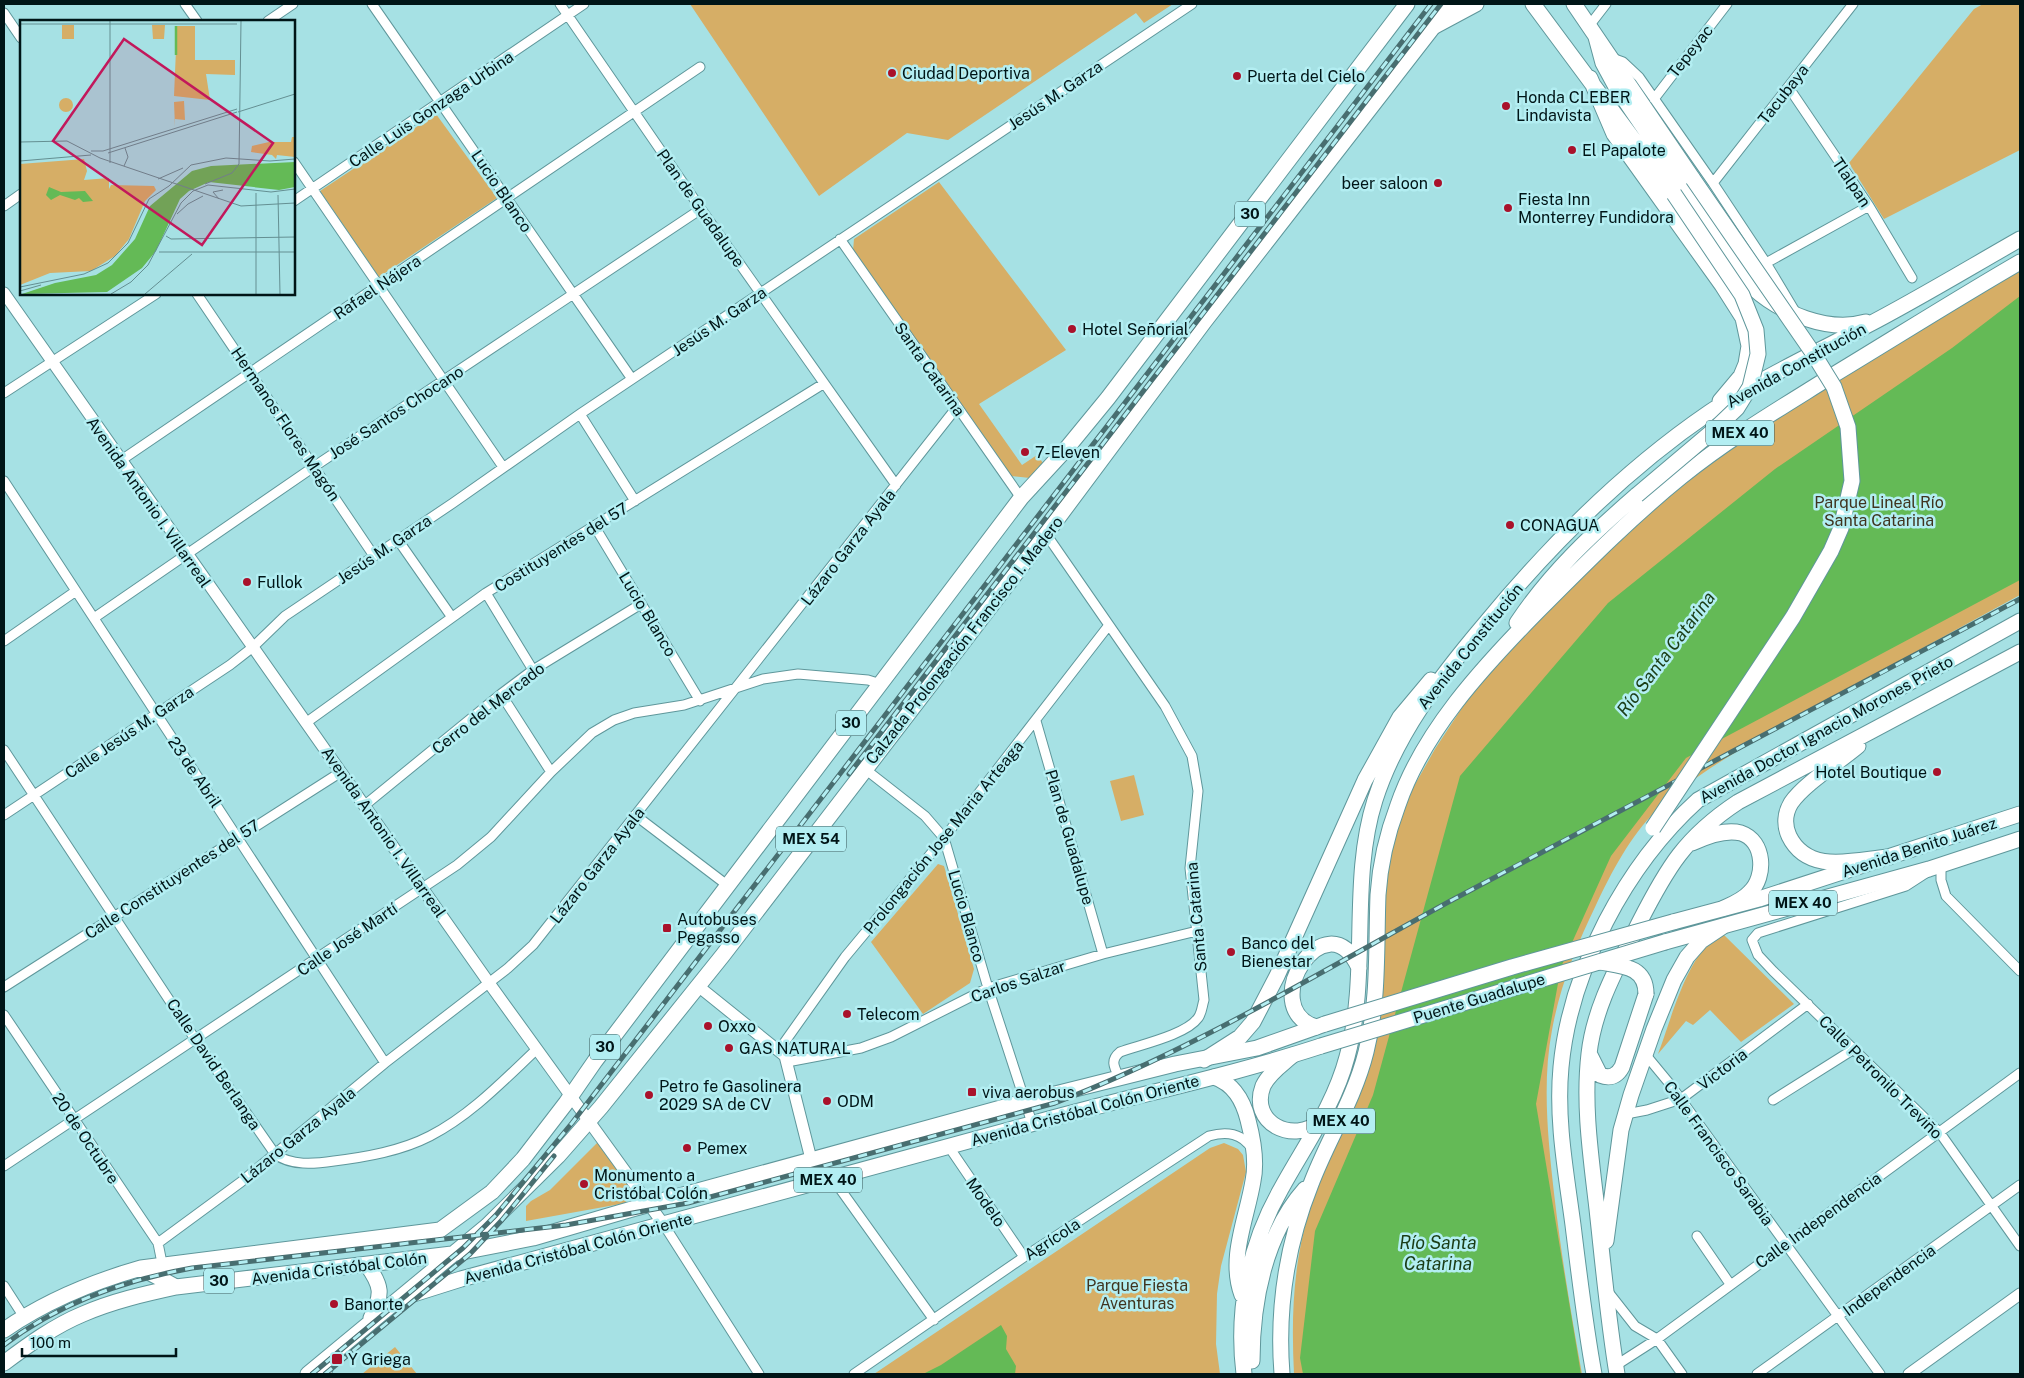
<svg xmlns="http://www.w3.org/2000/svg" width="2024" height="1378" font-family="'Public Sans',sans-serif">
	<rect width="100%" height="100%" fill="#a6e1e4"/>
	<path fill="#d6ae66" d="M690,4h483l-29,19 -8,-10 -188,127 -41,-7 -88,63z
		M1983,4h37v146l-136,69 -35,-56 125,-154z
		M436,114l61,84 -118,79 -59,-86z
		M939,182l127,168 -87,54 43,61 15,-10 6,8 -13,15 -19,-2 -158,-225 1,-12z
		M2020,268v327c-69,37 -137,75 -206,113 -54,30 -113,60 -158,103 -25,24 -45,62 -60,94 -19,39 -36,81 -44,125 -10,53 -4,109 2,163 7,60 17,121 28,181h-288c-3,-59 -1,-117 19,-174 12,-36 32,-70 44,-106l32,-233 11,-50 35,-62 38,-58 116,-132 150,-119z
		M1134,775l10,40 -23,6 -11,-40z
		M938,864l6,2 30,103 -4,14 -47,31 -52,-72z
		M1723,934l71,70 -53,38 -31,-32 -17,15 -7,-4 -28,33c13,-33 30,-106 65,-120z
		M598,1142l32,46 -4,15 -100,18v-15l5,-5 19,-11z
		M1224,1143l14,6 5,6 3,17 -25,94 -4,28 -1,50 4,30h-346l336,-226z
		M395,1347l22,27h-55z"/>
	<path fill="#64ba56" d="M2020,296v284l-334,178 -75,98 -50,111 -25,137 45,270h-278l-3,-16 15,-127 58,-136 87,-319 148,-173 167,-134 177,-121z
		M1001,1325l6,11 -1,13 10,17 -1,8h-92l18,-9z"/>
	<g fill="none" stroke-linecap="round" stroke-linejoin="round">
		<defs>
			<path id="minor" d="M185,4l12,17
				M372,4l260,375
				M560,4l141,205 195,276
				M4,13l17,25
				M268,21l25,-17
				M1589,26l17,-22
				M1612,58l11,4 16,15 74,106 53,80 30,50
				M1789,88l80,118 43,72
				M1654,99l73,-95
				M294,162l209,305
				M1713,183l140,-179
				M294,201l290,-197
				M4,206l17,-12
				M840,239l181,259
				M1766,263l103,-57
				M197,294l177,262
				M4,393l152,-99
				M580,414l55,87
				M120,461l580,-394
				M4,481l381,582
				M595,527l105,174
				M1046,534l119,172 27,50 6,35 -8,77 14,132c-2,6 -2,13 -6,18 -12,17 -59,27 -78,34 -10,8 -6,15 -1,25
				M398,540l53,76
				M486,593l47,77
				M94,618l221,-152 386,-257
				M4,641l72,-50
				M501,694l50,78
				M1036,721l67,233
				M307,722l179,-129 337,-209
				M4,750l191,289 80,115c16,12 39,10 59,7 32,-4 67,-10 96,-25 41,-21 74,-56 107,-87
				M865,769l60,47 19,22 44,150 44,135
				M365,805l136,-111 32,-24 108,-66
				M4,815l226,-150 23,-18 32,-31 168,-113 127,-89 612,-410
				M635,815l92,70
				M1941,865v15l5,16 74,75
				M1926,873l-20,13 -148,47 -6,7 6,15 15,16 167,162 80,113
				M4,987l337,-215
				M4,1015l154,228 4,20
				M779,1050l66,-93 99,-119 165,-213
				M1645,1054l24,29 211,291
				M787,1062l74,-14 30,-11 97,-49 115,-34 94,-23
				M1773,1100l81,-51
				M1626,1114l21,-4 34,-11 127,-95
				M949,1147l75,110
				M4,1166l453,-301 34,-28 60,-65 41,-39 22,-13 20,-7 50,-8 79,-26 35,-5 70,6 13,4
				M833,1179l101,141
				M664,1225l95,149
				M1697,1236l33,48
				M158,1243l83,-61 144,-119 123,-95 25,-23 424,-538
				M4,1286l20,31
				M1609,1293l26,33 22,13 25,35
				M1615,1366l42,-27 363,-266
				M854,1374l170,-117 185,-121c18,-5 33,-3 43,13
				M1757,1374l263,-189"/>
			<path id="tertiary" d="M4,293l485,690 175,242
				M698,986l87,70 26,103
				M325,1374l8,-20
				M1909,1374l111,-80"/>
			<path id="primary" d="M1673,922l86,-23 261,-85
				M1665,942l264,-73 91,-30
				M367,1265c15,21 16,29 4,53
				M141,1268l35,19
				M404,1297l57,-18c190,-51 380,-103 570,-155 96,-27 195,-47 290,-78
				M4,1330c42,-29 88,-48 137,-62l299,-38 52,-38 31,-33 43,-56 29,-42 426,-563 46,-50 41,-50 299,-394
				M4,1363c24,-18 50,-37 79,-49 30,-13 61,-20 93,-27l276,-33 81,-16 99,-29 391,-107 152,-38 82,-16 68,-24
				M308,1374l179,-148 71,-70 43,-49 122,-152 323,-421 158,-212 247,-318"/>
			<path id="trunk" d="M1533,4l141,190
				M1574,4l119,175
				M1435,26l41,-22
				M1596,37l7,26 13,24 137,201c28,25 75,45 113,34
				M1590,78l24,56 108,151 21,33 6,28 -3,18 -5,12 -21,25
				M1517,623c33,-50 75,-89 120,-128
				M1858,746c-19,16 -54,38 -67,57 -6,10 -7,22 -2,33 19,39 65,24 100,21
				M1692,843c15,-7 33,-14 49,-10 24,8 25,44 9,59 -7,8 -17,12 -26,16
				M1316,1027c-61,-19 10,-131 43,-59
				M1293,1055c-10,9 -24,18 -30,31 -14,37 30,59 58,35
				M1590,1055l10,20c10,4 17,1 22,-8l24,-73
				M1204,1060l36,-23 13,-15 24,-46 88,-196 35,-63 31,-37
				M1214,1077c20,7 29,23 34,43 5,19 9,42 5,61 -6,37 -25,77 -11,114
				M1606,1241l15,-111 10,-35 23,-66 20,-49 13,-23 14,-16 21,-14
				M1252,1361c0,-59 13,-127 53,-172
				M1244,1374c-8,-64 5,-129 37,-185 24,-44 53,-83 66,-132 23,-84 2,-175 28,-257 21,-66 65,-123 109,-175 65,-79 141,-155 226,-213 49,-33 104,-58 156,-86 52,-27 103,-58 154,-87
				M1282,1374c-5,-64 5,-130 29,-190 17,-45 43,-84 55,-132 13,-52 10,-103 12,-157 2,-31 9,-61 20,-90 25,-73 84,-137 137,-191 47,-47 94,-95 146,-137 47,-38 98,-68 149,-100 63,-38 126,-78 190,-115
				M1594,1374c-9,-49 -15,-100 -21,-149 -7,-53 -17,-105 -12,-158 9,-97 65,-202 137,-267l322,-179
				M1617,1374c-9,-55 -14,-110 -20,-165 -6,-52 -14,-104 -8,-155 5,-47 30,-90 50,-131 28,-55 46,-86 99,-121l282,-150"/>
		</defs>
		<use href="#minor" stroke="#5f979b" stroke-width="11"/>
		<use href="#tertiary" stroke="#5f979b" stroke-width="13"/>
		<use href="#primary" stroke="#5f979b" stroke-width="17"/>
		<use href="#trunk" stroke="#5f979b" stroke-width="17"/>
		<use href="#minor" stroke="#fff" stroke-width="9"/>
		<use href="#tertiary" stroke="#fff" stroke-width="11"/>
		<use href="#primary" stroke="#fff" stroke-width="15"/>
		<use href="#trunk" stroke="#fff" stroke-width="15"/>
		<defs>
			<path id="rail" d="M849,774l592,-770
				M4,1345c55,-42 121,-65 188,-77l374,-43 122,-22 367,-100c139,-53 268,-133 399,-204 188,-101 378,-199 566,-300
				M312,1374l151,-126 33,-33 76,-92 859,-1119
				M325,1374l145,-120 32,-34 52,-64"/>
		</defs>
		<use href="#rail" stroke="#486e70" stroke-width="5"/>
		<use href="#rail" stroke="#b3eef2" stroke-width="3" stroke-dasharray="9" stroke-linecap="butt"/>
		<defs>
			<path id="primary-bridge" d="M1325,1024l187,-57 161,-45
				M1321,1046l344,-104"/>
			<path id="trunk-bridge" d="M1637,495l77,-65 23,-22 13,-21 8,-33 -2,-24 -14,-35 -68,-101
				M1653,828l140,-211 38,-66 10,-23 11,-47 -4,-54 -14,-40 -21,-34 -120,-174
				M1600,962c22,4 46,4 46,32"/>
		</defs>
		<use href="#primary-bridge" stroke="#5f979b" stroke-width="17" stroke-linecap="butt"/>
		<use href="#trunk-bridge" stroke="#5f979b" stroke-width="17" stroke-linecap="butt"/>
		<use href="#primary-bridge" stroke="#fff" stroke-width="15"/>
		<use href="#trunk-bridge" stroke="#fff" stroke-width="15"/>
	</g>
	<g fill="#a9122b" stroke="#b3eef2" stroke-width="2">
		<circle cx="892" cy="73" r="5"/>
		<circle cx="1237" cy="76" r="5"/>
		<circle cx="1506" cy="106" r="5"/>
		<circle cx="1572" cy="150" r="5"/>
		<circle cx="1438" cy="183" r="5"/>
		<circle cx="1508" cy="208" r="5"/>
		<circle cx="1072" cy="329" r="5"/>
		<circle cx="1025" cy="452" r="5"/>
		<circle cx="1510" cy="525" r="5"/>
		<circle cx="247" cy="582" r="5"/>
		<circle cx="1937" cy="772" r="5"/>
		<rect x="662" y="923" width="10" height="10" rx="2.5"/>
		<circle cx="1231" cy="952" r="5"/>
		<circle cx="847" cy="1014" r="5"/>
		<circle cx="708" cy="1026" r="5"/>
		<circle cx="729" cy="1048" r="5"/>
		<rect x="967" y="1087" width="10" height="10" rx="2.5"/>
		<circle cx="649" cy="1095" r="5"/>
		<circle cx="827" cy="1101" r="5"/>
		<circle cx="687" cy="1148" r="5"/>
		<circle cx="584" cy="1184" r="5"/>
		<circle cx="334" cy="1304" r="5"/>
		<rect x="331" y="1353" width="12" height="12" rx="2.5"/>
	</g>
	<g text-anchor="middle" stroke-width="5" stroke-linejoin="round" paint-order="stroke">
		<g fill="#b3eef2" stroke="#365659" stroke-width="1">
			<rect x="1235" y="201.5" width="30" height="25" rx="4"/>
			<rect x="1706" y="420.5" width="68" height="25" rx="4"/>
			<rect x="836" y="710.5" width="30" height="25" rx="4"/>
			<rect x="776" y="826.5" width="70" height="25" rx="4"/>
			<rect x="1769" y="890.5" width="68" height="25" rx="4"/>
			<rect x="590" y="1034.5" width="30" height="25" rx="4"/>
			<rect x="1307" y="1108.5" width="68" height="25" rx="4"/>
			<rect x="794" y="1167.5" width="68" height="25" rx="4"/>
			<rect x="204" y="1268.5" width="30" height="25" rx="4"/>
		</g>
		<g font-size="15" font-weight="bold" fill="#001517">
			<text x="1250" y="219">30</text>
			<text x="1740" y="438">MEX 40</text>
			<text x="851" y="728">30</text>
			<text x="811" y="844">MEX 54</text>
			<text x="1803" y="908">MEX 40</text>
			<text x="605" y="1052">30</text>
			<text x="1341" y="1126">MEX 40</text>
			<text x="828" y="1185">MEX 40</text>
			<text x="219" y="1286">30</text>
		</g>
		<g font-size="16" fill="#001517" stroke="#b3eef2">
			<text transform="translate(1690 51) rotate(-52)" y="6">Tepeyac</text>
			<text transform="translate(1783 94) rotate(-52)" y="6">Tacubaya</text>
			<text transform="translate(1055 95) rotate(-34)" y="6">Jesús M. Garza</text>
			<text transform="translate(431 109) rotate(-34)" y="6">Calle Luis Gonzaga Urbina</text>
			<text transform="translate(1852 182) rotate(56)" y="6">Tlalpan</text>
			<text transform="translate(502 191) rotate(56)" y="6">Lucio Blanco</text>
			<text transform="translate(701 208) rotate(55)" y="6">Plan de Guadalupe</text>
			<text transform="translate(377 287) rotate(-34)" y="6">Rafael Nájera</text>
			<text transform="translate(719 321) rotate(-34)" y="6">Jesús M. Garza</text>
			<text transform="translate(1796 365) rotate(-29)" y="6">Avenida Constitución</text>
			<text transform="translate(930 369) rotate(55)" y="6">Santa Catarina</text>
			<text transform="translate(396 412) rotate(-33)" y="6">José Santos Chocano</text>
			<text transform="translate(286 424) rotate(56)" y="6">Hermanos Flores Magón</text>
			<text transform="translate(149 502) rotate(55)" y="6">Avenida Antonio I. Villarreal</text>
			<text transform="translate(561 547) rotate(-32)" y="6">Costituyentes del 57</text>
			<text transform="translate(848 547) rotate(-52)" y="6">Lázaro Garza Ayala</text>
			<text transform="translate(384 549) rotate(-34)" y="6">Jesús M. Garza</text>
			<text transform="translate(648 614) rotate(59)" y="6">Lucio Blanco</text>
			<text transform="translate(964 640) rotate(-52)" y="6">Calzada Prolongación Francisco I. Madero</text>
			<text transform="translate(1470 646) rotate(-51)" y="6">Avenida Constitución</text>
			<text transform="translate(488 708) rotate(-38)" y="6">Cerro del Mercado</text>
			<text transform="translate(1826 729) rotate(-29)" y="6">Avenida Doctor Ignacio Morones Prieto</text>
			<text transform="translate(129 732) rotate(-34)" y="6">Calle Jesús M. Garza</text>
			<text transform="translate(195 772) rotate(56)" y="6">23 de Abril</text>
			<text transform="translate(384 832) rotate(55)" y="6">Avenida Antonio I. Villarreal</text>
			<text transform="translate(943 837) rotate(-51)" y="6">Prolongación Jose Maria Arteaga</text>
			<text transform="translate(1070 837) rotate(74)" y="6">Plan de Guadalupe</text>
			<text transform="translate(1919 847) rotate(-18)" y="6">Avenida Benito Juárez</text>
			<text transform="translate(597 865) rotate(-52)" y="6">Lázaro Garza Ayala</text>
			<text transform="translate(172 879) rotate(-33)" y="6">Calle Constituyentes del 57</text>
			<text transform="translate(967 916) rotate(74)" y="6">Lucio Blanco</text>
			<text transform="translate(1196 917) rotate(-95)" y="6">Santa Catarina</text>
			<text transform="translate(347 939) rotate(-34)" y="6">Calle José Martí</text>
			<text transform="translate(1018 981) rotate(-19)" y="6">Carlos Salzar</text>
			<text transform="translate(1479 998) rotate(-17)" y="6">Puente Guadalupe</text>
			<text transform="translate(214 1064) rotate(56)" y="6">Calle David Berlanga</text>
			<text transform="translate(1722 1069) rotate(-37)" y="6">Victoria</text>
			<text transform="translate(1881 1077) rotate(45)" y="6">Calle Petronilo Treviño</text>
			<text transform="translate(1085 1110) rotate(-15)" y="6">Avenida Cristóbal Colón Oriente</text>
			<text transform="translate(298 1135) rotate(-39)" y="6">Lázaro Garza Ayala</text>
			<text transform="translate(86 1138) rotate(56)" y="6">20 de Octubre</text>
			<text transform="translate(1719 1153) rotate(54)" y="6">Calle Francisco Sarabia</text>
			<text transform="translate(986 1202) rotate(55)" y="6">Modelo</text>
			<text transform="translate(1818 1220) rotate(-36)" y="6">Calle Independencia</text>
			<text transform="translate(1052 1239) rotate(-33)" y="6">Agrícola</text>
			<text transform="translate(578 1248) rotate(-15)" y="6">Avenida Cristóbal Colón Oriente</text>
			<text transform="translate(339 1268) rotate(-7)" y="6">Avenida Cristóbal Colón</text>
			<text transform="translate(1889 1280) rotate(-36)" y="6">Independencia</text>
		</g>
		<g font-size="16" fill="#001517" stroke="#b3eef2" text-anchor="start">
			<text x="902" y="79">Ciudad Deportiva</text>
			<text x="1247" y="82">Puerta del Cielo</text>
			<text x="1516" y="103">Honda CLEBER<tspan x="1516" dy="18">Lindavista</tspan></text>
			<text x="1582" y="156">El Papalote</text>
			<text x="1428" y="189" text-anchor="end">beer saloon</text>
			<text x="1518" y="205">Fiesta Inn<tspan x="1518" dy="18">Monterrey Fundidora</tspan></text>
			<text x="1082" y="335">Hotel Señorial</text>
			<text x="1035" y="458">7-Eleven</text>
			<text x="1520" y="531">CONAGUA</text>
			<text x="257" y="588">Fullok</text>
			<text x="1927" y="778" text-anchor="end">Hotel Boutique</text>
			<text x="677" y="925">Autobuses<tspan x="677" dy="18">Pegasso</tspan></text>
			<text x="1241" y="949">Banco del<tspan x="1241" dy="18">Bienestar</tspan></text>
			<text x="857" y="1020">Telecom</text>
			<text x="718" y="1032">Oxxo</text>
			<text x="739" y="1054">GAS NATURAL</text>
			<text x="659" y="1092">Petro fe Gasolinera<tspan x="659" dy="18">2029 SA de CV</tspan></text>
			<text x="982" y="1098">viva aerobus</text>
			<text x="837" y="1107">ODM</text>
			<text x="697" y="1154">Pemex</text>
			<text x="594" y="1181">Monumento a<tspan x="594" dy="18">Cristóbal Colón</tspan></text>
			<text x="344" y="1310">Banorte</text>
			<text x="348" y="1365">Y Griega</text>
		</g>
		<g font-size="16" fill="#40341f" stroke="#b3eef2">
			<text x="1879" y="508">Parque Lineal Río<tspan x="1879" dy="18">Santa Catarina</tspan></text>
			<text x="1137" y="1291">Parque Fiesta<tspan x="1137" dy="18">Aventuras</tspan></text>
		</g>
		<g font-size="18" font-style="italic" fill="#1b3d16" stroke="#b3eef2">
			<text transform="translate(1666 654) rotate(-53)" y="6">Río Santa Catarina</text>
			<text x="1438" y="1249">Río Santa<tspan x="1438" dy="21">Catarina</tspan></text>
		</g>
	</g>
	<g transform="translate(20 20)">
		<rect width="275" height="275" fill="#a6e1e4"/>
		<path d="M42,5h12v14h-12zM132,5h13l-1,14h-11zM157,6h18v34h40v15l-29,-1 4,26 -36,-4zM39 85a7 7 0 1 1 14 0a7 7 0 1 1-14 0ZM164,81l1,19 -10,-1v8l-1,-25zM272,117h3v20l-18,-2 -1,4 -4,-4 -21,-3 1,-6 17,-4h22zM64,139l3,12 -3,9 25,-2v11l2,-4 43,1 2,4 -11,11 -16,38 -14,17 -24,15 -41,2 -30,12v-121z" fill="#d6ae66"/>
		<path d="M275,142v25l-16,3 -70,-8 -20,9 -9,8 -24,52 -14,17 -35,24 -85,2 33,-11 41,-8 16,-10 23,-26 15,-33 42,-35 19,-5zM29,167l12,5 24,-1 8,10 -10,1 -4,-4 -4,2 -15,-5 -9,5 -5,-5z" fill="#64ba56"/>
		<path fill="none" stroke="#64ba56" stroke-width="2.5" d="M156,35v-29"/>
		<path fill="none" stroke="#648f92" stroke-width="1" d="M90,1v142M0,4h217M218,92l57,-18M0,122l47,-1 33,17 141,48 54,-3M71,131h12l134,-42M88,133l129,-41M0,141l71,-6M104,146l4,-9 -3,-9M138,159l25,-11M185,164l27,-11 7,-9 2,-143M258,175l2,99M199,179l-6,-7 10,-2M157,194l11,-10 15,-8M146,216l5,3 124,-2M139,232h136M0,267l64,-13 24,-11 20,-20 21,-44 20,-13 22,-21 35,-7 44,3 25,-2M0,271l21,-6M91,274l20,-12 17,-17 33,-62 12,-12 15,-6 63,7 24,-3M125,274l47,-40M236,274v-101"/>
		<path fill="#c2185b" fill-opacity="0.15" stroke="#c2185b" stroke-width="2.5" d="M104,19l149,104 -71,102 -149,-104z"/>
		<rect width="275" height="275" fill="none" stroke="#001517" stroke-width="2.5"/>
	</g>
	<rect width="2024" height="1378" fill="none" stroke="#001517" stroke-width="10"/>
	<path d="M22 1348v8h154v-8" fill="none" stroke="#001517" stroke-width="2.5"/>
	<text x="30" y="1348" font-size="15" fill="#001517" stroke="#b3eef2" stroke-width="4" paint-order="stroke">100 m</text>
</svg>
